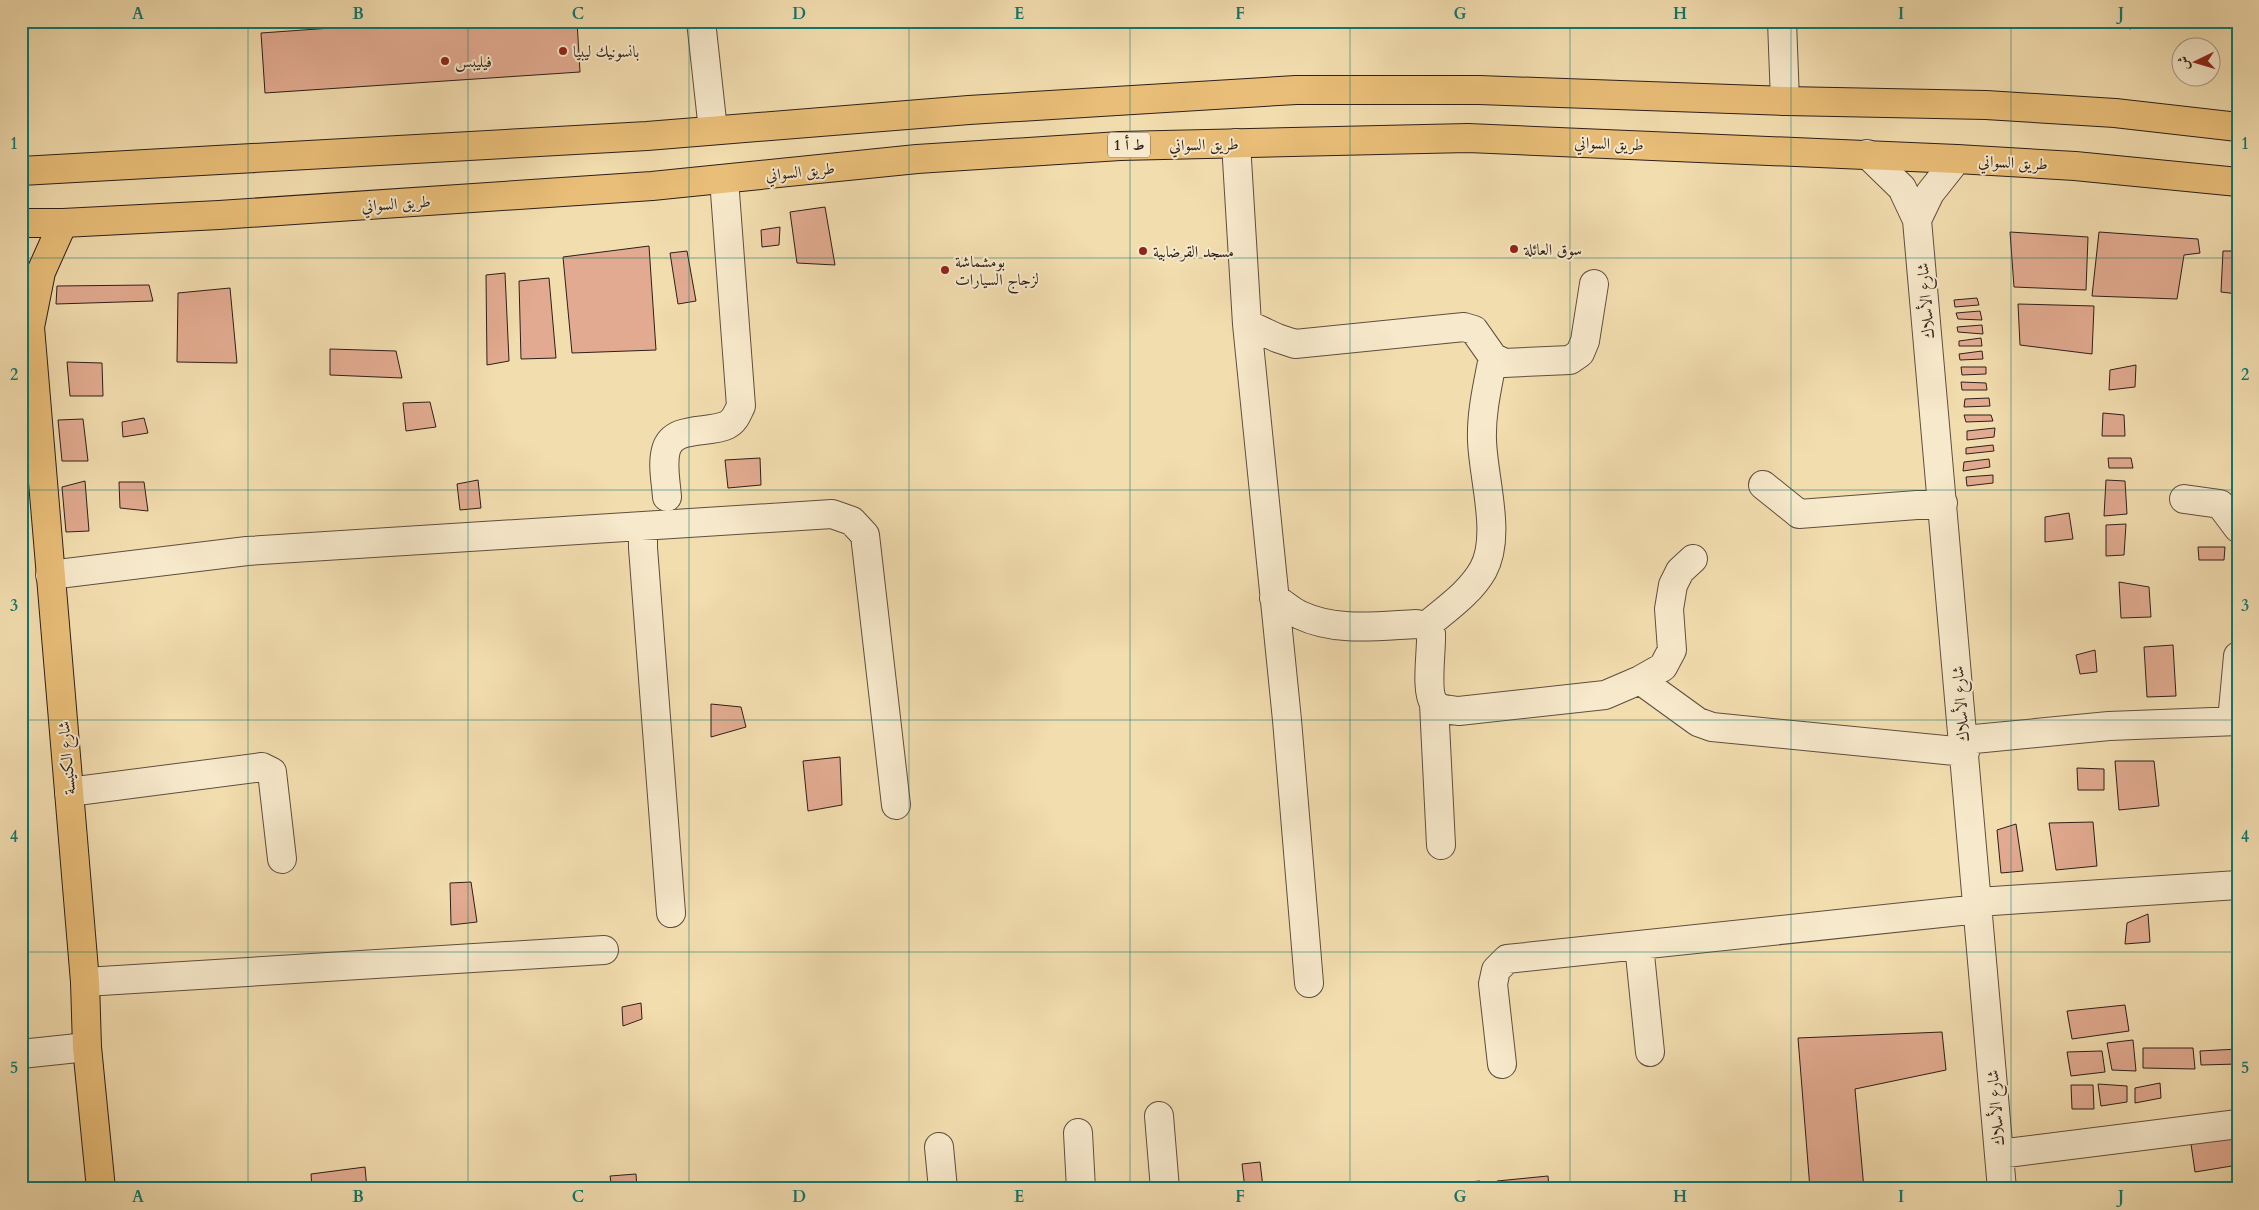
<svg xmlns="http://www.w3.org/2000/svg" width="2259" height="1210" font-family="Cardo,Amiri,serif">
	<rect width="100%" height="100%" fill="#f2ddaf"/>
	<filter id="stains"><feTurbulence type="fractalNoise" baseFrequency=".004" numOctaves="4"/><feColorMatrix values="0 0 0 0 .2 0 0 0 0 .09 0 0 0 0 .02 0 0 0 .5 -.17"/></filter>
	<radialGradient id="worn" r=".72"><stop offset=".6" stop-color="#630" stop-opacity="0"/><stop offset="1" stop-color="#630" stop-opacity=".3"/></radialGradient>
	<path fill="#e2ab91" stroke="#2e1f18" d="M430,21h147l3,51 -315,21 -4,-60z
		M2093,21h40l-2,8z
		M825,207l10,58 -38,-2 -7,-51z
		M780,227l-1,18 -17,2 -1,-17z
		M2010,232l78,5 -2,53 -72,-3z
		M2099,232l99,7 2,14 -16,2 -7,44 -85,-3z
		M649,246l7,104 -84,3 -9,-96z
		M687,251l9,50 -18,3 -8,-51z
		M2223,251h15v43l-17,-2z
		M505,273l4,88 -22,4 -1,-90z
		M549,278l7,80 -35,1 -2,-78z
		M149,285l4,16 -97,3 1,-18z
		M230,288l7,75 -60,-1 1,-69z
		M1977,298l2,7 -24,2 -1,-7z
		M2018,304l76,2 -2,48 -72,-9z
		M1980,311l2,9 -24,-1 -2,-6z
		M1982,325l1,9 -25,-2 -1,-5z
		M1981,338l1,8h-23v-5z
		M330,349l66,2 6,27 -72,-3z
		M1982,351l1,8 -23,1 -1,-6z
		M67,362l35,1 1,33h-33z
		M2136,365l-1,22 -26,3 1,-20z
		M1961,367h25v7l-24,1z
		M1961,382l25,1 1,7h-25z
		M1989,398l1,8 -26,1 1,-8z
		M430,402l6,25 -30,4 -3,-28z
		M2103,413l21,2 1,21h-23z
		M1964,415h27l2,6 -27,1z
		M144,418l4,15 -25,4 -1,-15z
		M83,419l5,42h-26l-4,-41z
		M1995,428l-1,9 -27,3v-9z
		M1993,445l1,6 -28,3v-6z
		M760,458l1,27 -33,3 -3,-28z
		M2108,458h23l2,10h-24z
		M1989,459l1,8 -27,4 1,-9z
		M1993,475v8l-26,3 -1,-9z
		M478,480l3,28 -21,2 -3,-26z
		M2106,480l19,1 2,33 -23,2z
		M85,481l4,50 -23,1 -4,-45z
		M119,482h25l4,29 -28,-3z
		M2069,513l4,26 -28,3v-25z
		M2126,524l-2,31 -18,1v-31z
		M2198,547h27l-1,13h-25z
		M2119,582l30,5 2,30 -30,1z
		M2173,645l3,51 -29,1 -3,-50z
		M2095,650l2,22 -17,2 -4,-19z
		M711,704l30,3 5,20 -35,10z
		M840,757l2,48 -34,6 -5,-50z
		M2115,761h39l5,45 -40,4z
		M2077,768l27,1v21h-26z
		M2093,822l4,44 -41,4 -7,-47z
		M2016,824l7,47 -22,2 -4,-43z
		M471,882l6,40 -26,3 -1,-42z
		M2148,914l2,28 -25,2 2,-21z
		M641,1003l1,16 -19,7 -1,-19z
		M2125,1005l4,26 -57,8 -5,-28z
		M1942,1032l4,38 -91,19 9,100h-54l-12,-151z
		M2133,1040l3,31 -24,-1 -5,-27z
		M2143,1048h50l2,21 -52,-1z
		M2238,1049v15l-37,1 -1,-14z
		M2102,1051l3,21 -34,4 -4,-24z
		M2160,1083l1,15 -26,5v-15z
		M2098,1084l29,2v16l-26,4z
		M2071,1085h22l1,24h-22z
		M2235,1133l3,32 -43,7 -5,-35z
		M1260,1162l3,25 -18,2 -3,-25z
		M365,1167l2,22h-55l-1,-15z
		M636,1174l1,15h-25l-2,-13z
		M1548,1176l1,13h-51l-1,-8z
		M1480,1181l1,8h-56v-3z"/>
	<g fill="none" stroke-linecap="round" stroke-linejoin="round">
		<defs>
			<path id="minor" d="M701,21l12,109
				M1782,21l3,80
				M1236,143l11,181 40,396 22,263
				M1867,154l35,34 15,32 85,969
				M1917,220l13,-27 27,-34
				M1247,324l30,14 18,6 169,-17 10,3 19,27 11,6 66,-3 10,-7 5,-12 9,-57
				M1763,485l36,29 144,-11
				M667,497c-1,-14 -5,-33 -1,-47 7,-25 42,-16 61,-25 8,-4 10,-11 14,-19l-17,-227
				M2184,499l36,5 18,24
				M643,527v21l28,365
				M50,575l197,-24 585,-37 20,7 13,14 31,270
				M1274,598c9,5 17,13 26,17 36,17 77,11 116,9l10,2 5,7c1,16 -6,58 3,70 5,7 16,7 25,8l146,-16 35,-15 23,-13 9,-17 -3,-41 4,-24 7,-14 13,-12
				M1426,626c20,-17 44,-33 57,-56 19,-34 0,-92 -1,-130 -1,-28 6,-56 11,-83
				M1640,680l58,42 14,5 253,25
				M1434,704l7,141
				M2232,721l6,-65
				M1964,740l145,-14 129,-5
				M69,792l193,-25 10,5 10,87
				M1978,902l260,-17
				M1639,945l11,107
				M85,982l519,-32
				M21,1054l66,-7
				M1502,1064l-9,-80 3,-14 11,-11 472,-50
				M1159,1116l6,73
				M1078,1133l3,56
				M939,1147l4,42
				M1999,1154l239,-30"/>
			<path id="major" d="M63,223l-22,49 -11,55 55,655 2,65 14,142"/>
			<path id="highway" d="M21,171l626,-35 322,-26 327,-20h183l306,11 201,4 129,8 123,14
				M21,223h42l156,-8 433,-29 265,-27 203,-13 348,-8 489,21 118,7 163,16"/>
		</defs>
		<use href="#minor" stroke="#5f4e3e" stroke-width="30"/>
		<use href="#major" stroke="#2e1f18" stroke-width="30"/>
		<use href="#highway" stroke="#2e1f18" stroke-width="30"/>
		<use href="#minor" stroke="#f7e9cb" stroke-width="28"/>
		<use href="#major" stroke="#e9be78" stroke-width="28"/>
		<use href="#highway" stroke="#e9be78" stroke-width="28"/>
	</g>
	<path fill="none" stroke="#0f766e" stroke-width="1" stroke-opacity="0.55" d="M248,21v1168M468,21v1168M689,21v1168M909,21v1168M1130,21v1168M1350,21v1168M1570,21v1168M1791,21v1168M2011,21v1168M21,258h2217M21,490h2217M21,720h2217M21,952h2217"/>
	<g fill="#8f2418" stroke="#f7e9cb" stroke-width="2">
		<circle cx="563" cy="51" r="5"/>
		<circle cx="445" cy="61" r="5"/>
		<circle cx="1514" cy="249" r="5"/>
		<circle cx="1143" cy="251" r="5"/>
		<circle cx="945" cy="270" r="5"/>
	</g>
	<g text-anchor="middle" stroke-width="4" stroke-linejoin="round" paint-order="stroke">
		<rect fill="#f7e9cb" stroke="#6a5c4e" stroke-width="1" x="1108" y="132.5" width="42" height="25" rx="4"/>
		<g font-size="15" font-weight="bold" fill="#2e1f18">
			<text x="1129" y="150">ط أ 1</text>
		</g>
		<g font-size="16" fill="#2e1f18" stroke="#f7e9cb" text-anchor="start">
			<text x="573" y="57">بانسونيك ليبيا</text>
			<text x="455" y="67">فيليبس</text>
			<text x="1524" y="255">سوق العائلة</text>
			<text x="1153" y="257">مسجد القرضابية</text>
			<text x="955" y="267">بومشماشة<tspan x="955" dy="18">لزجاج السيارات</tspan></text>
		</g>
		<g font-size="16" fill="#2e1f18" stroke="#f7e9cb">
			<text transform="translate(1609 143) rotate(2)" y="6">طريق السواني</text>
			<text transform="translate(1204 144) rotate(-1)" y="6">طريق السواني</text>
			<text transform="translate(2013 162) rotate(3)" y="6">طريق السواني</text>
			<text transform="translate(800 171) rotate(-6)" y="6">طريق السواني</text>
			<text transform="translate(396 203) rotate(-4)" y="6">طريق السواني</text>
			<text transform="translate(1925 301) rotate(-95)" y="6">شارع الأسلاك</text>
			<text transform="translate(1960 704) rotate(-95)" y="6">شارع الأسلاك</text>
			<text transform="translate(66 758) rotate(-95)" y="6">شارع الكنيسة</text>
			<text transform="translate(1995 1108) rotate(-95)" y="6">شارع الأسلاك</text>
		</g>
	</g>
	<rect width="2259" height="1210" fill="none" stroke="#f2ddaf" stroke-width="55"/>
	<g transform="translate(2196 62) rotate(265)"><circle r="24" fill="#f7e9cb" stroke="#a79883"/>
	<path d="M0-4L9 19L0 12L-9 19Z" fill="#8f2418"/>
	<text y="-8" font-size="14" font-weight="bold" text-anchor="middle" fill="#2e1f18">ش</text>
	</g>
	<rect x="28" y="28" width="2204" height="1154" fill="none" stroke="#0f766e" stroke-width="2"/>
	<g font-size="16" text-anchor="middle" font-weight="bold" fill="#0f766e">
		<text x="138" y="19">A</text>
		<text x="358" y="19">B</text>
		<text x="578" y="19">C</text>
		<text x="799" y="19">D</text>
		<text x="1019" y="19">E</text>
		<text x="1240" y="19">F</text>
		<text x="1460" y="19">G</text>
		<text x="1680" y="19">H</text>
		<text x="1901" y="19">I</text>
		<text x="2121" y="19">J</text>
		<text x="14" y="149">1</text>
		<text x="2245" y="149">1</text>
		<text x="14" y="380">2</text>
		<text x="2245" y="380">2</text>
		<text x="14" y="611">3</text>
		<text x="2245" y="611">3</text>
		<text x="14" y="842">4</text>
		<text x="2245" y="842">4</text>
		<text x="14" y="1073">5</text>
		<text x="2245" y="1073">5</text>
		<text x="138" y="1202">A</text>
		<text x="358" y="1202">B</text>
		<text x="578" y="1202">C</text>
		<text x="799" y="1202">D</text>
		<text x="1019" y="1202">E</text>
		<text x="1240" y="1202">F</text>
		<text x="1460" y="1202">G</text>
		<text x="1680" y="1202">H</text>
		<text x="1901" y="1202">I</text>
		<text x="2121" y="1202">J</text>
	</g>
	<rect width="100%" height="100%" filter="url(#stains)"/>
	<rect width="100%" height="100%" fill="url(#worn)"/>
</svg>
